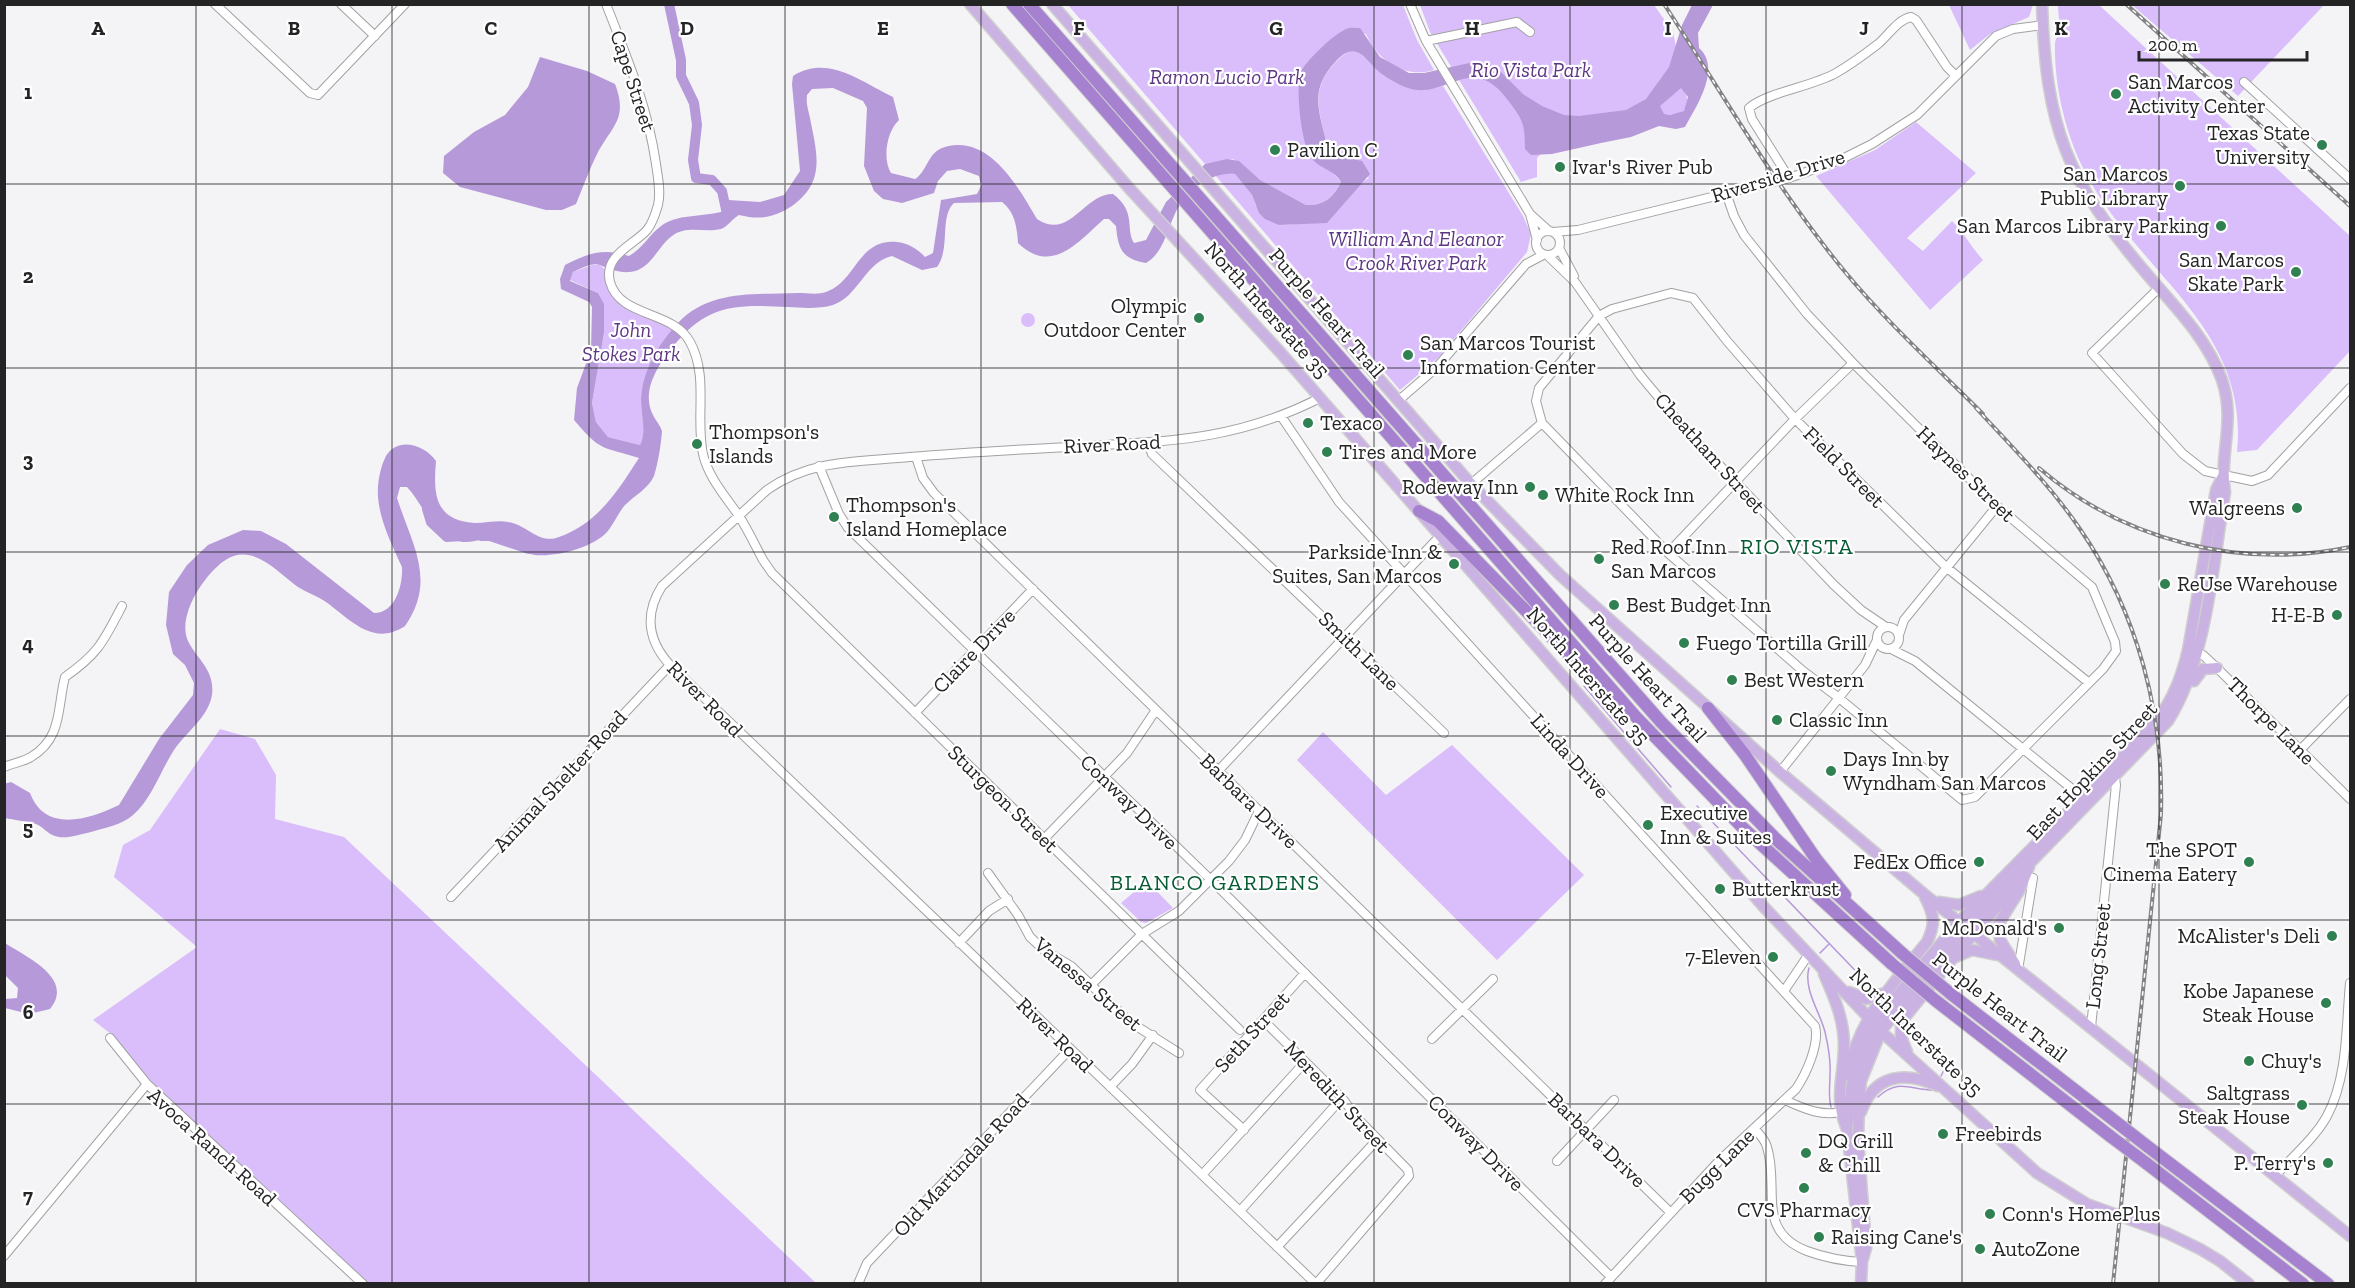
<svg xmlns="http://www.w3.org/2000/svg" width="2355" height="1288" font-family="'Zilla Slab',serif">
	<rect width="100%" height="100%" fill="#f4f3f6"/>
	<path fill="#dabefb" d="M1068,5h335l14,35 17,30c-29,9 -56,-9 -68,-36l-23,-4 -40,38 -4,17 3,29 29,57 10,11c-7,15 -17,24 -35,23l-47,-25 -26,-21 -28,5z
		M1420,5h234l19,27 15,72 -4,7 -6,3 -110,10 -31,34v19l-16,5 -91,-150z
		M1949,5h84l-4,12 -39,17 -20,16z
		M2058,5h41l251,231v115l-93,99 -20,2c13,-127 -103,-181 -154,-284 -18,-36 -29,-84 -28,-124 0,-5 3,-7 4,-12 1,-9 -1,-19 -1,-27z
		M2132,5h192l-86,91z
		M1353,50c10,3 15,11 22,18 18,18 44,25 68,18l80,130 8,18 -4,18 -89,106 -38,32 -185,-215 8,-2 12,1 17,21 4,11 23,19 19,-1 71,-46 -41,-29c-7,-34 -20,-57 6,-85 6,-6 10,-11 19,-14z
		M1916,122l60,51 -69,65 16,13 29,-30c13,13 19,26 31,39l-53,50 -114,-134 59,-26z
		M592,265h8l6,5c-11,29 49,48 69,58 -17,23 -35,47 -34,76 1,15 6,26 -1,41l-32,-8 -12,-15 -4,-19 12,-70 -6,-40 -28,-13 3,-8z
		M1021 320a7 7 0 1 1 14 0a7 7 0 1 1-14 0Z
		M220,729l35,10 21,36 -1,44 69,18 472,446h-449l-220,-203 -36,-46 -18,-14 104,-73 -83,-70 9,-32 27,-15z
		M1323,732l63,63 66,-50 132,130 -87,85 -200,-200z
		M1147,881l26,27 -27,15 -5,-1 -20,-19z"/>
	<path fill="#b699d9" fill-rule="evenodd" d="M1692,5h21l-15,28 1,15c23,20 -3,59 -14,79l-9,2 -17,-3 -28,11 -30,6 -49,11 -21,1 -6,-6c0,-26 -2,-29 -18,-50 -36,-48 -62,2 -99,-11 -9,-3 -24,-11 -31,-18 -7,-6 -12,-15 -20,-18 -8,-3 -15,3 -20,8 -30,31 -17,52 -9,89l5,5 29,7 8,13 -43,49 -48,2 -14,-6 -6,-6 -7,-18 -17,-21c-25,-3 -51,18 -61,42 -8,17 -11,37 -28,47 -24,-4 -28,-14 -30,-37l-7,-7h-5c-25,22 -52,57 -86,24 -1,-16 -3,-31 -16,-41l-48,1c-15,14 -3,45 -17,64l-15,3 -30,-14c-27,6 -33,40 -59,49 -13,4 -31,3 -45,2 -54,-3 -82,-3 -117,42 -14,18 -30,43 -18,66 3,6 7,10 9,16 -1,14 -4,32 -8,45 -5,12 -20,20 -29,29 -7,8 -11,19 -18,27 -15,16 -50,25 -72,23 -12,-1 -20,-15 -32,-17 -20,-4 -32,11 -52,0 -22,-11 -29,-35 -44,-51h-7l-3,11c15,47 40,82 8,128 -32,21 -54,-6 -79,-24 -8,-6 -19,-9 -28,-15 -21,-15 -46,-46 -74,-26 -20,14 -49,57 -35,82 10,18 26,28 23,52 -4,23 -26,37 -38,55 -13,20 -23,50 -41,65 -11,10 -29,13 -42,17 -10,2 -26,8 -36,4 -7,-2 -12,-9 -19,-12 -10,-3 -22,-4 -31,-6l-1,-34 7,-2 19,11c15,40 58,27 89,12l40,-66 34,-44 1,-12 -9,-18 -12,-11 -7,-29 3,-33 18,-27 21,-20 35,-15 18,1 25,13 88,69c22,0 29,-29 28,-46 -10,-22 -22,-45 -24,-70 -1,-13 2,-29 8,-41 12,-20 39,-11 50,5 -3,34 -1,60 40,62 10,0 22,-3 32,-1 18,2 31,23 51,15 39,-14 58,-45 80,-79 -38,-12 -38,-6 -65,-38l3,-32 14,-38 1,-43 -3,-5 -28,-13 -1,-10 5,-14c23,-12 38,-17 64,-9 14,-8 20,-21 32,-30 15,-12 41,-9 60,-14l7,-12 32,2 24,-7 16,-24 -8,-87 1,-8c35,-22 68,6 100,21l6,23c-12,11 -17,38 -8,53l24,6c13,-8 12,-27 30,-32 45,-13 74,42 92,72 33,22 46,-25 76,-25 24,18 12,35 21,49l12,-3 20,-38 39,-38 22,-5 12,2 21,19 46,25c18,1 28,-8 35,-23 -7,-13 -23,-13 -31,-26 -9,-15 -14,-65 -10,-82 3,-11 35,-41 46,-45 4,-2 9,-1 14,-1l20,29 29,16h15l50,-11 12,2 11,4 26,26 19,12 22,9 15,1 47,-6 20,-11 23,-32 13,-42zM833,88l30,13 4,7 -3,58 10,25 9,8 19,4 32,-10 4,-12 9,-10 13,-2 19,7 2,10 -4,8 -36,6 -8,53 -8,4c-7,-8 -18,-14 -28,-15 -40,-3 -40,39 -71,50 -8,3 -19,1 -28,1 -42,2 -88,-4 -120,30 -19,20 -37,50 -37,78 0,16 6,29 -1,44l-32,-8 -12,-15 -4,-19 12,-70v-29l-6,-11 -28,-12 3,-9c7,-3 19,-10 27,-7 9,4 19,8 30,7 21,-2 27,-25 42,-36 14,-11 32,-3 49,-7 6,-2 12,-11 18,-14 21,5 34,3 53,-9 34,-24 25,-52 18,-88 -2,-9 -4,-14 -3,-23l5,-6zM1681,88l7,9 -4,14 -14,4 -6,-1 -4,-8z
		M540,57l47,14 28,13c13,34 -2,41 -17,68 -8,16 -15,35 -22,52l-14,6h-16l-86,-23 -17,-14 1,-17 30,-24 31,-17 23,-28z
		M5,943c21,14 70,35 45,66l-21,5 -24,-6v-9l12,-1 1,-10 -13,-13z"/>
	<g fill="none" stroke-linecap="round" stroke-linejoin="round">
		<path stroke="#b699d9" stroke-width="1.5" d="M1584,686l87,101
			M1697,806l177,184
			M1820,953l9,-9
			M1809,968c-6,21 11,44 16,64 3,13 6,28 5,42 0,13 -2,21 1,33
			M1909,1022l35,33 1,13 -4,8
			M1878,1097c21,-19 33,-7 55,-7"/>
		<path stroke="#b699d9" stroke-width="10" d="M669,4l12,56v16l13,27 3,22 -4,35 3,18 16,2 10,11 5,23
			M427,509l4,13 16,15 15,-1
			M481,536h9l39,13"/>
		<defs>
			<path id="minor" d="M215,4l95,89 8,2 87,-91
				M341,4l34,32
				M606,4c21,53 42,104 50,160 2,13 5,29 2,41 -2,7 -6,19 -11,25 -13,15 -44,25 -37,52 10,36 63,28 80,60 19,34 5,76 13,112 5,23 23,43 36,62 9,14 16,29 24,44l9,13 468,457
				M1410,4l16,37 104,173 19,17
				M1426,41l91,-19 13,10
				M2244,82l106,97
				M1789,178l-37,-59 -3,-11c19,-16 62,-21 87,-35 14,-8 29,-19 42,-29 11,-9 19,-24 33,-27l5,3 31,47 9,9
				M1726,193l8,23 10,19 63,79 46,49 144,143 95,81 23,55 1,9 -13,18 -128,128 -13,3 -123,-102 -36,-27 -135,-118 -126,-130 -6,-22 3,-13 60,-72 13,-7 59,-16 22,5 34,43 68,78 151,148 142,115
				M1530,214l7,26
				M1536 243a12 12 0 1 1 24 0a12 12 0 1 1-24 0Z
				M1553,232l25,-2 211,-52 51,-18 32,-16 45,-29 79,-79 17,-7 30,-4
				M1559,248l15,28
				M1548,256l27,26 65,93 45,54 149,156 27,25 25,17
				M2159,288l-67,65 91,101 22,17 47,10 16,-6 82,-87
				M1398,401l39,-34 89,-103 17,-9
				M1281,416l58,86 476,524c5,18 -9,48 -19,63l-77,72 -114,123
				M1148,443l4,11 292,279
				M916,457l7,21 11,15 737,720
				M819,466l20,48 9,14 362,351 401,398
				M1471,484l71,-61
				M1668,553l127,-134 58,-56
				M1877 638a11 11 0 1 1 22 0a11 11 0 1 1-22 0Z
				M1899,635l5,-15 93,-114
				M1891,649l24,12 172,140
				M2191,651l12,4 14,13 133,131
				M915,713l118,-124
				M2301,749l49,-50
				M4,767c9,-4 19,-5 27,-10 32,-19 26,-50 34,-80 34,-24 38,-35 57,-71
				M1218,771l222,-235
				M1780,772l85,-107 12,-25
				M1044,839l83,-86 29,-43
				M988,873l30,42 12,22 14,13 27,16 59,56 49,31
				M451,897l219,-232
				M959,943l30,-32 19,-12
				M2018,970l15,-92
				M1091,985l51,-51 37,-23 50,-50 16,-21 14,-29
				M1784,991l25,-37
				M1263,1020l79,78 16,21 50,51 1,6 -93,108
				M2091,1027l25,-242 -1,-7
				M110,1038l37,46 216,200
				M1432,1039l61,-60
				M1110,1087l22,-23 21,-29
				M1785,1100c17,8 41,19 60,10
				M1754,1128c5,6 11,11 13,19 13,41 -12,84 40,104 19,7 35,10 55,11
				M1244,1130l-44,-40 105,-117
				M1557,1161l57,-61
				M1202,1175l103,-113
				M2275,1176c17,-19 40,-38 52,-60 21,-39 19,-91 23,-133
				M1240,1211l102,-113
				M1277,1247l100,-107
				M4,1256l143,-172
				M858,1284l9,-21 203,-214
				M1316,1284l-646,-619c-22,-24 -26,-51 -8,-79l105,-96c44,-31 91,-28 143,-33 59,-5 118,-8 177,-11 88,-5 152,-7 233,-48"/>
			<path id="major" d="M970,4l159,184 151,164 483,554 122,129 152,138 50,31 80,29 33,16 20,12 29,23
				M1052,4l419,480 89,91 220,197 144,122 426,342
				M2194,681l9,-12 14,-1
				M1939,902l20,3 22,-9
				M1953,958l60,-70
				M2015,964l-15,-24 -1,-17 20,-32 10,-24
				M1824,974c10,23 20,45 20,71 0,32 -10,50 2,82
				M1849,992l17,7 19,-6
				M1907,1052l-6,-15v-15l52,-64 19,-8 25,5
				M1848,1075c9,-55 45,-91 79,-133 9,-19 7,-27 -2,-45
				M1861,1112c13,-38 44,-41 77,-26
				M1862,1262l4,-14 -8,-109 1,-39 2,-19 20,-50 73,-90 214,-220c39,-61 45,-157 57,-229 -6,-40 11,-70 -3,-112 -15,-42 -48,-74 -76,-107 -80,-94 -100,-145 -104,-269
				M1861,1284l1,-22 -15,-133 5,-46 15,-44 17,-28 76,-90 184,-186c25,-26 36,-51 44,-85l28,-160 7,-14"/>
			<path id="highway" d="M1012,4l624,713 106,110 150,137
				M1029,4l632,718 117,119 125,113
				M1419,511l19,10 135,138
				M1708,708l37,47 71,104 29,36
				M1951,994l160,124
				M1935,1000l175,136
				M2147,1146l181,138
				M2146,1163l157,121"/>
		</defs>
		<use href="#minor" stroke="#a2a1a3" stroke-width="10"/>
		<use href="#major" stroke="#cfcfcf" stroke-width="13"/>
		<use href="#highway" stroke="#cfcfcf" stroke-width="14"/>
		<use href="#minor" stroke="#fff" stroke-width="8"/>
		<use href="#major" stroke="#cab3e2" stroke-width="10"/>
		<use href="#highway" stroke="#a681cf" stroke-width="12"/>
		<defs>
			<path id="rail" d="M1664,4c54,82 102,167 162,244 46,61 103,112 157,166
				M2126,4l224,202
				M1976,408c36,39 74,77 104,121 58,84 84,185 81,285l-48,470
				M2039,468c85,73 202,102 311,79"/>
		</defs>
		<use href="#rail" stroke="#838284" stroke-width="4"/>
		<use href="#rail" stroke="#fff" stroke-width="1.5" stroke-dasharray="4.5" stroke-linecap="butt"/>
		<defs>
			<path id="highway-bridge" d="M1903,954l48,40
				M1892,964l43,36
				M2111,1118l36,28
				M2110,1136l36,27"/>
		</defs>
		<use href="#highway-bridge" stroke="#cfcfcf" stroke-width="14" stroke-linecap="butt"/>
		<use href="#highway-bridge" stroke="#a681cf" stroke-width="12"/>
	</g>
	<path fill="none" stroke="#252425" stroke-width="1.5" stroke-opacity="0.55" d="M196,4v1280M392,4v1280M589,4v1280M785,4v1280M981,4v1280M1178,4v1280M1374,4v1280M1570,4v1280M1766,4v1280M1962,4v1280M2159,4v1280M4,184h2346M4,368h2346M4,552h2346M4,736h2346M4,920h2346M4,1104h2346"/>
	<g fill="#308152" stroke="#fff" stroke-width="2">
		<circle cx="2116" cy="94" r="6"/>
		<circle cx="2322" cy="145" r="6"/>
		<circle cx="1275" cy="150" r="6"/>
		<circle cx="1560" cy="167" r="6"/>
		<circle cx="2180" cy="186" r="6"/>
		<circle cx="2221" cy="226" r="6"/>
		<circle cx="2296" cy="272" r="6"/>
		<circle cx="1199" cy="318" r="6"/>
		<circle cx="1408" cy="355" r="6"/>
		<circle cx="1308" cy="423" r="6"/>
		<circle cx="697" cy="444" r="6"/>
		<circle cx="1327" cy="452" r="6"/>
		<circle cx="1530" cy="487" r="6"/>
		<circle cx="1543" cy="495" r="6"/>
		<circle cx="2297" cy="508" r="6"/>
		<circle cx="834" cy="517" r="6"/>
		<circle cx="1599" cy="559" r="6"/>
		<circle cx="1454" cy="564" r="6"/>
		<circle cx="2165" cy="584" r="6"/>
		<circle cx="1614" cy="605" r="6"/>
		<circle cx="2337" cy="615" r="6"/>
		<circle cx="1684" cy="643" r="6"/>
		<circle cx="1732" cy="680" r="6"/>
		<circle cx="1777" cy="720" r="6"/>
		<circle cx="1831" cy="771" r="6"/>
		<circle cx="1648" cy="825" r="6"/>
		<circle cx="1979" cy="862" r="6"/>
		<circle cx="2249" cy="862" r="6"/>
		<circle cx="1720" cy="889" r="6"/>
		<circle cx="2059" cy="928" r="6"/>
		<circle cx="2332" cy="936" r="6"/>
		<circle cx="1773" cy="957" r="6"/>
		<circle cx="2326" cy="1003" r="6"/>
		<circle cx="2249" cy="1061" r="6"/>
		<circle cx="2302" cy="1105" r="6"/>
		<circle cx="1943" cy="1134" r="6"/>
		<circle cx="1806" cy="1153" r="6"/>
		<circle cx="2328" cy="1163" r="6"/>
		<circle cx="1804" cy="1188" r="6"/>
		<circle cx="1990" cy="1214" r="6"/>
		<circle cx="1819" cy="1237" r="6"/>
		<circle cx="1980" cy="1249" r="6"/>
	</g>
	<g text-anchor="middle" stroke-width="4.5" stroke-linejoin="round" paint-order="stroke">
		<g font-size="21" font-style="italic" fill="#5d3683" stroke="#fff">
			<text x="1531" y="77">Rio Vista Park</text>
			<text x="1227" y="84">Ramon Lucio Park</text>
			<text x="1416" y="246">William And Eleanor<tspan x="1416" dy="24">Crook River Park</tspan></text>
			<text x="631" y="337">John<tspan x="631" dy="24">Stokes Park</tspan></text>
		</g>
		<g font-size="21" fill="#252425" stroke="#fff">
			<text transform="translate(633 81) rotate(72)" y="7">Cape Street</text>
			<text transform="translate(1778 176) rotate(-17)" y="7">Riverside Drive</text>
			<text transform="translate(1267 310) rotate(48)" y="7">North Interstate 35</text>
			<text transform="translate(1327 313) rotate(49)" y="7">Purple Heart Trail</text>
			<text transform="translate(1112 444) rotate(-3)" y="7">River Road</text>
			<text transform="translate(1710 453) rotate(48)" y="7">Cheatham Street</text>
			<text transform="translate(1844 467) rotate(45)" y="7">Field Street</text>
			<text transform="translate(1966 474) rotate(44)" y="7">Haynes Street</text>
			<text transform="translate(974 651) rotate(-46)" y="7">Claire Drive</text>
			<text transform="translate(1359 651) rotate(44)" y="7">Smith Lane</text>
			<text transform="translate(1588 676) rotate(49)" y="7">North Interstate 35</text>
			<text transform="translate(1648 678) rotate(48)" y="7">Purple Heart Trail</text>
			<text transform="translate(705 699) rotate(45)" y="7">River Road</text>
			<text transform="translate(2271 721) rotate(45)" y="7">Thorpe Lane</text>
			<text transform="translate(1570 756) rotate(48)" y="7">Linda Drive</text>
			<text transform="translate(2092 771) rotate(-47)" y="7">East Hopkins Street</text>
			<text transform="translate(560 781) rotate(-47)" y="7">Animal Shelter Road</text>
			<text transform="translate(1003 799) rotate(44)" y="7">Sturgeon Street</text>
			<text transform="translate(1249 801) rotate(44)" y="7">Barbara Drive</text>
			<text transform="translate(1129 802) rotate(44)" y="7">Conway Drive</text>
			<text transform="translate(2098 956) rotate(-84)" y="7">Long Street</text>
			<text transform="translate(1088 984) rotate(40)" y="7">Vanessa Street</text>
			<text transform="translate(2000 1007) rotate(38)" y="7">Purple Heart Trail</text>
			<text transform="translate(1252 1032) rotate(-48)" y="7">Seth Street</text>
			<text transform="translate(1916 1032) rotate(44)" y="7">North Interstate 35</text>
			<text transform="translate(1055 1035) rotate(44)" y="7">River Road</text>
			<text transform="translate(1337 1097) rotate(47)" y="7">Meredith Street</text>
			<text transform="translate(1597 1140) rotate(44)" y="7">Barbara Drive</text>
			<text transform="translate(1476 1143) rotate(45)" y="7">Conway Drive</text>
			<text transform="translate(212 1147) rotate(42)" y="7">Avoca Ranch Road</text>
			<text transform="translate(961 1165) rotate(-47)" y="7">Old Martindale Road</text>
			<text transform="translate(1717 1166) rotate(-45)" y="7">Bugg Lane</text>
		</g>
		<g font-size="21" fill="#252425" stroke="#fff" text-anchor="start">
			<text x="2128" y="89">San Marcos<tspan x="2128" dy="24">Activity Center</tspan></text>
			<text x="2310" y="140" text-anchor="end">Texas State<tspan x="2310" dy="24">University</tspan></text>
			<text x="1287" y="157">Pavilion C</text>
			<text x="1572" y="174">Ivar's River Pub</text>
			<text x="2168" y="181" text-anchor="end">San Marcos<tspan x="2168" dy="24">Public Library</tspan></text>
			<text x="2209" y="233" text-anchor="end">San Marcos Library Parking</text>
			<text x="2284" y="267" text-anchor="end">San Marcos<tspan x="2284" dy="24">Skate Park</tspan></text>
			<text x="1187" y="313" text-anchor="end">Olympic<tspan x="1187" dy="24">Outdoor Center</tspan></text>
			<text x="1420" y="350">San Marcos Tourist<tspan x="1420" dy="24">Information Center</tspan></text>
			<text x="1320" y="430">Texaco</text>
			<text x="709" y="439">Thompson's<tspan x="709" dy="24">Islands</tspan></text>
			<text x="1339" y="459">Tires and More</text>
			<text x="1518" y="494" text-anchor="end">Rodeway Inn</text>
			<text x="1555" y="502">White Rock Inn</text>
			<text x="846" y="512">Thompson's<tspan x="846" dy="24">Island Homeplace</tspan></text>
			<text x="2285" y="515" text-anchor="end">Walgreens</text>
			<text x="1611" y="554">Red Roof Inn<tspan x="1611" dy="24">San Marcos</tspan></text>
			<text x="1442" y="559" text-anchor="end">Parkside Inn &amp;<tspan x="1442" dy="24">Suites, San Marcos</tspan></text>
			<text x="2177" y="591">ReUse Warehouse</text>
			<text x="1626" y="612">Best Budget Inn</text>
			<text x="2325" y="622" text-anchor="end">H-E-B</text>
			<text x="1696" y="650">Fuego Tortilla Grill</text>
			<text x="1744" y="687">Best Western</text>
			<text x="1789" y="727">Classic Inn</text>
			<text x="1843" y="766">Days Inn by<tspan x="1843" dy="24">Wyndham San Marcos</tspan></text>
			<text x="1660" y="820">Executive<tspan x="1660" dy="24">Inn &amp; Suites</tspan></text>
			<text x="2237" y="857" text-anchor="end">The SPOT<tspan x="2237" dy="24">Cinema Eatery</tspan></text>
			<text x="1967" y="869" text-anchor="end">FedEx Office</text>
			<text x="1732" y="896">Butterkrust</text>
			<text x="2047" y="935" text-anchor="end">McDonald's</text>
			<text x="2320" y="943" text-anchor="end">McAlister's Deli</text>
			<text x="1761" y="964" text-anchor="end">7-Eleven</text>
			<text x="2314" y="998" text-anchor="end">Kobe Japanese<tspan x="2314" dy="24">Steak House</tspan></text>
			<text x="2261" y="1068">Chuy's</text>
			<text x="2290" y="1100" text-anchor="end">Saltgrass<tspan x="2290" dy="24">Steak House</tspan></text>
			<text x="1955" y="1141">Freebirds</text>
			<text x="1818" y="1148">DQ Grill<tspan x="1818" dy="24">&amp; Chill</tspan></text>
			<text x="2316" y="1170" text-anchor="end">P. Terry's</text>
			<text x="1804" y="1217" text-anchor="middle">CVS Pharmacy</text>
			<text x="2002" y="1221">Conn's HomePlus</text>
			<text x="1831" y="1244">Raising Cane's</text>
			<text x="1992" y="1256">AutoZone</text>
		</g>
		<g font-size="22" letter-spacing="1.5" fill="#055b32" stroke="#fff">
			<text x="1797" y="554">RIO VISTA</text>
			<text x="1215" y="890">BLANCO GARDENS</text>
		</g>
	</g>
	<g font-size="20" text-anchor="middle" font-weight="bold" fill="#252425" stroke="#fff" stroke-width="4.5" stroke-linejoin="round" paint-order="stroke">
		<text x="98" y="35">A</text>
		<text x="294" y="35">B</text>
		<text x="491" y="35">C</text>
		<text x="687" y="35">D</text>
		<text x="883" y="35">E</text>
		<text x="1079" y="35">F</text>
		<text x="1276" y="35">G</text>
		<text x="1472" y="35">H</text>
		<text x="1668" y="35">I</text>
		<text x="1864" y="35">J</text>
		<text x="2061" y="35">K</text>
		<text x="28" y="99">1</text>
		<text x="28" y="283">2</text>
		<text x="28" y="467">3</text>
		<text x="28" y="651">4</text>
		<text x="28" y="835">5</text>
		<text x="28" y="1019">6</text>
		<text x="28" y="1203">7</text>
	</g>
	<rect width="2355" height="1288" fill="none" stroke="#252425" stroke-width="12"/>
	<path d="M2139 51v9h168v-9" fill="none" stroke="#252425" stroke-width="3"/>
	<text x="2148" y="51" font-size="18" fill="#252425" stroke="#ffffff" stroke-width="4.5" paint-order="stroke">200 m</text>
</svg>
